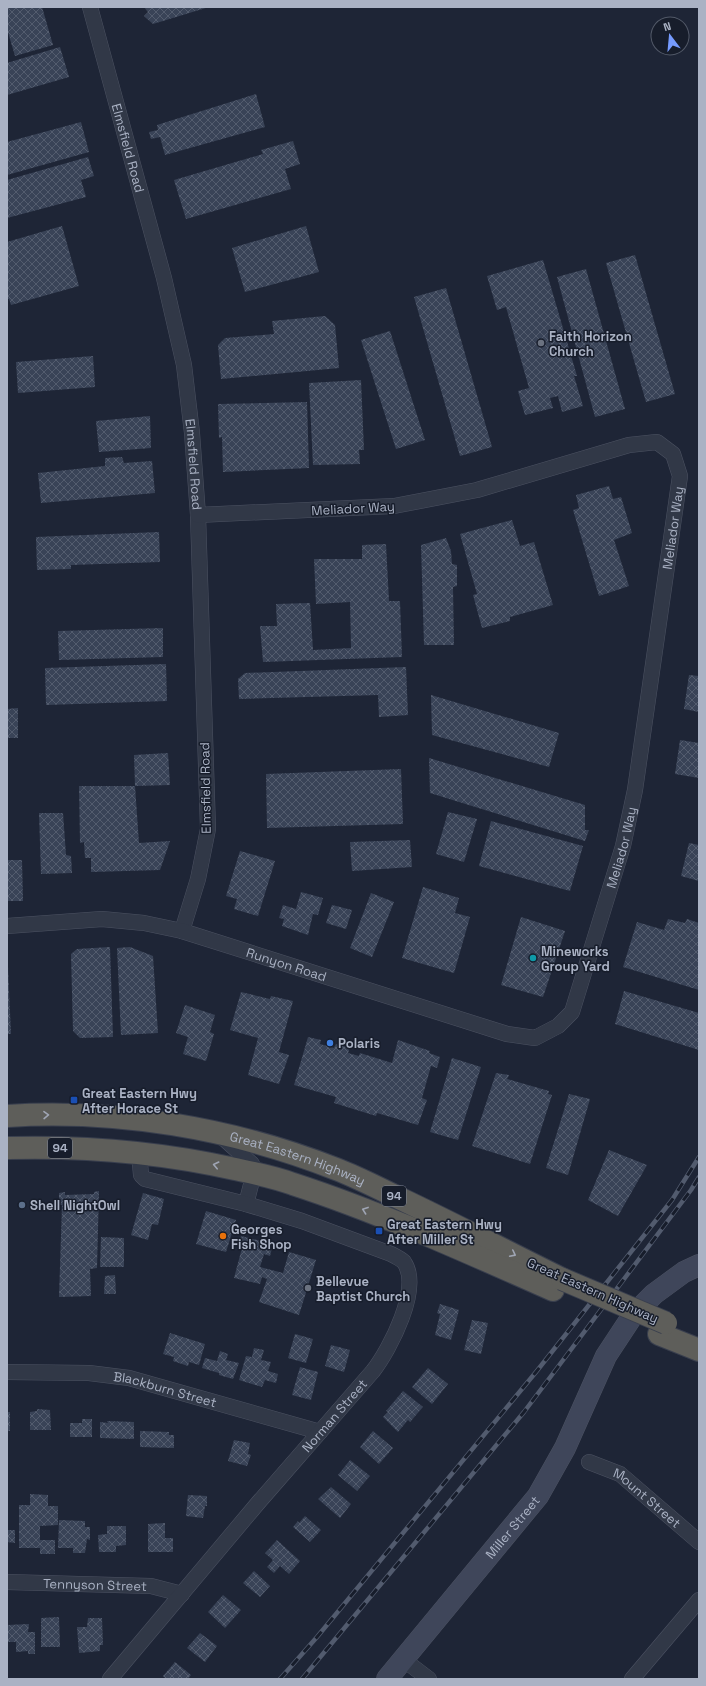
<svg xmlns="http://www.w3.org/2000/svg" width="706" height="1686" font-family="'Space Grotesk',sans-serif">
	<defs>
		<pattern id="building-cross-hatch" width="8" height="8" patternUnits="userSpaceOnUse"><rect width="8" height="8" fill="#394357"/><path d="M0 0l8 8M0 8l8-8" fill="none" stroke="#535c6e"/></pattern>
	</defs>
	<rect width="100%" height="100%" fill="#1e2536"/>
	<path fill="url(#building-cross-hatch)" d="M7,7h35l11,38 -38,11 -8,-27z
		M144,7h65l-56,17 -9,-8 4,-4z
		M60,47l9,30 -62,18v-32z
		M256,94l9,33 -100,28 -5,-18 -9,2 -2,-7 9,-2 -1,-5z
		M81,122l8,30 -82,23v-33z
		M293,141l7,23 -15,5 6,20 -105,30 -12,-39 89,-26 -2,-4z
		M88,157l6,19 -13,4 5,17 -79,21v-38z
		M62,226l17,60 -68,19 -2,-6h-2v-57z
		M306,226l13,46 -74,20 -13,-44z
		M635,255l40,139 -29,8 -40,-139z
		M543,260l34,116h-3l9,30 -21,6 -4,-16 -8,2 3,10 -28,7 -7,-24 11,-3 -23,-81 -9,3 -10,-34z
		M586,269l39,140 -30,8 -38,-140z
		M446,288l46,159 -32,9 -46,-159z
		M325,316l10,9 4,43 -118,11 -3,-34 7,-7 49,-4 -2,-13z
		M390,331l35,109 -29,9 -35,-109z
		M93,356l2,31 -77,6 -2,-31z
		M361,380l3,70h-5l1,14 -47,1 -4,-82z
		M307,402l2,66 -86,4 -1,-35 -3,1 -1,-34z
		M150,416l1,32 -52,4 -3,-31z
		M122,457l2,6 28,-2 3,32 -114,10 -3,-30 67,-7v-8z
		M609,486l4,13 8,-2 11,36 -18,7 15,46 -30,10 -26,-86 6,-2 -3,-13z
		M512,520l8,26 14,-4 19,63 -43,12v4l-28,7 -9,-33 4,-1 -17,-60z
		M159,532l1,30 -89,3v4l-34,1 -1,-33z
		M446,538l5,13 1,13 5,1v21l-4,1 1,58h-30l-3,-100z
		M386,544l3,57h11l2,56 -139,5 -3,-36h17l-1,-22 34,-1 3,47 38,-2 -1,-46 -34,2 -2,-45h48v-14z
		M163,628v29l-104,3 -1,-29z
		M166,664l1,37 -121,4 -1,-37z
		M406,667l2,48 -29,2 -1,-22 -139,4 -1,-20 7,-6z
		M689,675l10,1v36l-15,-3z
		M431,695l128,38 -10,34 -117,-32z
		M18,708v30h-11v-29z
		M680,740l19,3v35l-24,-4z
		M168,753l2,32 -35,1 -1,-31z
		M429,758l156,47v25h4l-4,11 -155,-48z
		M401,769l2,55 -136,4 -1,-54z
		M79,786h56l4,57 31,-2 -10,29 -69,2v-14h-6l-1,-16 -4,1z
		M448,812l29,7 -13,43 -28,-8z
		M39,813h24l3,42 5,1 1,17 -31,1z
		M491,821l92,25 -13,45 -91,-25z
		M410,840l2,27 -60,4 -2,-29z
		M689,843l10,2v36l-18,-5z
		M240,851l35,10 -17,55 -24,-7 3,-10 -11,-3z
		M7,860h15l1,41h-16z
		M423,887l36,11 -4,15 15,4 -16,56 -52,-15z
		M301,892l22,6 -5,17 -5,-1 -5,21 -26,-9 2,-7 -5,-1 4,-13 13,4z
		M371,893l23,9 -22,55 -22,-9z
		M332,905l20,5 -6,19 -20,-6z
		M521,917l44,14 -22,66 -42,-12z
		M668,919l17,4 2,-4 12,4v67l-76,-23 14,-45 27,8z
		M110,947l3,90 -33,1 -7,-7 -2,-77 6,-5z
		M130,947l23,9 5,77 -37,2 -4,-87z
		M7,967h1l3,67h-4z
		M624,991l75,22v37l-84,-26z
		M241,992l29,7 1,-3 22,5 -14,51 10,3 -10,29 -31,-9 10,-37 -28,-8z
		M185,1005l30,10 -5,17 4,2 -8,27 -23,-7 5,-17 -12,-4z
		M308,1037l13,3 -1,4 14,4 2,-4 14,4 -2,5 11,3 1,-3 32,10 6,-23 32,11 -1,2 11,4 -3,11 -6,-2 -9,32 5,2 -9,25 -41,-12 -1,3 -42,-13 2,-6 -42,-12z
		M452,1058l29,9 -23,73 -28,-8z
		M496,1073l13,2 -2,4 42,12 -1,3 4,1 -22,69 -58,-18z
		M569,1094l21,5 -22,76 -22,-7z
		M609,1150l38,15 -29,51 -30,-16z
		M99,1191l-2,77 -7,1 1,27 -32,1 3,-92h-3v-12l6,-1v3l29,-1v-2z
		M143,1193l21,6 -6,26 -6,-1 -4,16 -17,-5z
		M206,1211l30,9 -10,32 -30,-8z
		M241,1236l32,8 -3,12 -6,-2 -4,13 23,6 6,-21 27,8 -17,55 -40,-13 8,-23 -5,-2 -2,7 -26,-6 8,-30 -4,-2z
		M101,1237l23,1v29h-24z
		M115,1275l1,19h-12l1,-18z
		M440,1304l19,6 -8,30 -16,-5 5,-21 -3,-1z
		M472,1320l16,3 -7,31 -17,-4z
		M170,1333l35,11 -6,21 -10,-3 -1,4 -15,-5 1,-4 -11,-3z
		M295,1334l18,5 -7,24 -18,-5z
		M331,1345l19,5 -6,22 -19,-6z
		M254,1348l10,2 -3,10 10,2 -3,9 10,3 -2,9 -11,-3 -3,7 -23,-7 7,-24 6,1z
		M220,1351l8,3 -2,6 13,3 -6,16 -14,-4v-2l-17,-5 3,-10 12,3z
		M300,1367l18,5 -7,28 -19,-5z
		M428,1368l20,16 -16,20 -20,-17z
		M403,1391l20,16 -13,15 -2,-2 -10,12 -15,-15 5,-5 -2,-1z
		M37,1409l13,1 1,20h-21v-18l7,-1z
		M7,1412h3v19h-3z
		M82,1419h10v18h-22v-14h12z
		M107,1421l27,1v17l-34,-1v-16l8,1z
		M140,1431l29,1v3h5v13l-34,-1z
		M373,1431l20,17 -14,16 -19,-17z
		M234,1440l16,3 -2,11 3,1 -4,11 -19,-5z
		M350,1460l20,16 -13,15 -19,-16z
		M331,1487l20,17 -11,14 -22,-19z
		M30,1494l18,1v11h10v19l-18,1v14h15v14h-15v-6h-21v-43h11z
		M188,1495l19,1v10h-2l-2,12 -17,-2z
		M305,1516l16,14 -11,12 -17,-15 5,-6 1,2z
		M59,1520l26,1v6h5v13l-3,-1 -2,14h-12v-5h-15z
		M165,1523v15h8v14h-25v-28z
		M107,1526h19v19l-10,1v6h-17l-1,-17 9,-1z
		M7,1530h8v13l-8,-1z
		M277,1540l23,21 -11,13 -9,-8 -6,7 -7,-6 6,-7 -8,-7z
		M254,1571l16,15 -10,11 -17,-14z
		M223,1595l18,15 -16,18 -17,-16z
		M59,1617l1,30h-19v-29z
		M88,1618h14l1,27h-3v6l-21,2 -2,-26h10z
		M29,1624l-1,8h7v22h-7v-3l-12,1v-10h-9v-17z
		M200,1633l17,13 -12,16 -18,-14z
		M175,1662l16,13 -3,4h-22l-3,-3z"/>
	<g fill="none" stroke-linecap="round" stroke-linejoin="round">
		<defs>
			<g id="minor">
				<path id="s1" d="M90,7l74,271 20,87 8,68 6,82 10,314 -10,50 -16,52"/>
				<path id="s2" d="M7,926l95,-7 42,4 38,8 325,103 28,4 23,-12 14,-14 51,-166 12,-56 45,-314 -7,-22 -16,-12 -28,3 -152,45 -83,16 -196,9"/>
				<path d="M221,1136l31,28 2,9 -8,31"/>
				<path id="s3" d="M7,1372l82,1 40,5 191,54"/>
				<path id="s4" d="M589,1462l31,12 79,68"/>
				<path id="s5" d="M7,1582l144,4 31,8"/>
				<path d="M404,1660l25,19"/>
				<path id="s6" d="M110,1679l148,-176 115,-132c17,-22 49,-83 31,-109 -3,-3 -9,-6 -13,-8l-89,-33 -56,-17 -101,-25 -4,-4 -2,-23"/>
				<path d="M632,1679l67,-79"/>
			</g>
			<g id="secondary">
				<path id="s7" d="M387,1679l151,-183 27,-48 41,-92 27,-41 21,-21 30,-22 15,-7"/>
			</g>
			<g id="trunk">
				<path id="s8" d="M7,1116c111,-7 225,12 329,53 21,8 42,19 63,29 55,26 108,54 163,81"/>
				<path d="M7,1148c77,-2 153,4 228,21 19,4 39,8 58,15 89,29 174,68 260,106"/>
				<path d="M659,1334l40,16"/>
			</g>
		</defs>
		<use href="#minor" stroke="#4c5262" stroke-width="16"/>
		<use href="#secondary" stroke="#4c5262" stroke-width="22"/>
		<use href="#trunk" stroke="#393f4e" stroke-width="24"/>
		<use href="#minor" stroke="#313847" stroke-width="15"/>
		<use href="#secondary" stroke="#3f465a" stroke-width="21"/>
		<use href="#trunk" stroke="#5e5e5a" stroke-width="22"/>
		<defs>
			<path id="rail" d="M280,1679l37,-42 219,-265 136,-172 27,-43
				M302,1679l222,-267 167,-222 8,-13"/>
		</defs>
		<use href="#rail" stroke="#525b6e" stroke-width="4.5"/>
		<use href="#rail" stroke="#171d2b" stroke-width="3" stroke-dasharray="9" stroke-linecap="butt"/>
		<defs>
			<path id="trunk-bridge" d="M562,1279l104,44"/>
		</defs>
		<use href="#trunk-bridge" stroke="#393f4e" stroke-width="24" stroke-linecap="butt"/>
		<use href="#trunk-bridge" stroke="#5e5e5a" stroke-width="22"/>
	</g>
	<defs><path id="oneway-chevron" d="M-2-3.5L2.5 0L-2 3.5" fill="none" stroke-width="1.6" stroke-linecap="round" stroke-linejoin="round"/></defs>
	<g stroke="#9fa5b4">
		<use href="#oneway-chevron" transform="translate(46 1115) rotate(-1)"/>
		<use href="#oneway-chevron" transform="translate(216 1165) rotate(-167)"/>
		<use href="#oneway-chevron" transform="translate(365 1210) rotate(-160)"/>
		<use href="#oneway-chevron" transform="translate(513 1254) rotate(27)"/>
	</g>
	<g fill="#6b7280" stroke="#171d2b" stroke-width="1.5">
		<circle cx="541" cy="343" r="4"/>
		<circle cx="308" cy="1288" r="4"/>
	</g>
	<circle fill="#0f9aa8" stroke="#171d2b" stroke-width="1.5" cx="533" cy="958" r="4"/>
	<circle fill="#3f7fe0" stroke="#171d2b" stroke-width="1.5" cx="330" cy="1043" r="4"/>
	<g fill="#1a4fb4" stroke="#171d2b" stroke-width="1.5">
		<rect x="70" y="1096" width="8" height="8" rx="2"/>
		<rect x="375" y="1227" width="8" height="8" rx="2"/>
	</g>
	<circle fill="#5c6f8a" stroke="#171d2b" stroke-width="1.5" cx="22" cy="1205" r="4"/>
	<circle fill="#e8710a" stroke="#171d2b" stroke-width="1.5" cx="223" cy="1236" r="4"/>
	<g text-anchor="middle" stroke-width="3" stroke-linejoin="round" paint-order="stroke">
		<g fill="#171d2b" stroke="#7e8596" stroke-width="1">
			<rect x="48" y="1138" width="24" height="20" rx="3"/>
			<rect x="382" y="1186" width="24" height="20" rx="3"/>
		</g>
		<g font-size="12" font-weight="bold" fill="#aab2c4">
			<text x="60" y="1152">94</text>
			<text x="394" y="1200">94</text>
		</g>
		<g font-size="13" fill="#aab2c4" stroke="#171d2b">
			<text dy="5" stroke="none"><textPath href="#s1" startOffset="146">Elmsfield Road</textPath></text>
			<text dy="5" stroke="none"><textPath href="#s1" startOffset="470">Elmsfield Road</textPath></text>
			<text transform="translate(353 508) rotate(-3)" y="5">Meliador Way</text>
			<text dy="5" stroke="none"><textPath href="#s2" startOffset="1087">Meliador Way</textPath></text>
			<text transform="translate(205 788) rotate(-91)" y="5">Elmsfield Road</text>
			<text dy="5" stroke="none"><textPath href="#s2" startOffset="763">Meliador Way</textPath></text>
			<text dy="5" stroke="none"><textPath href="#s2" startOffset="286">Runyon Road</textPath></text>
			<text dy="5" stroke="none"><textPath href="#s8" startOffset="296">Great Eastern Highway</textPath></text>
			<text transform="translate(593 1290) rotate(24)" y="5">Great Eastern Highway</text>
			<text dy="5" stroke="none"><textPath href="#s3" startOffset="160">Blackburn Street</textPath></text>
			<text dy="5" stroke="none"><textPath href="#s6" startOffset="346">Norman Street</textPath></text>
			<text dy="5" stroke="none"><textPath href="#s4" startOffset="69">Mount Street</textPath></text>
			<text dy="5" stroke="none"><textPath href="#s7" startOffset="197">Miller Street</textPath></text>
			<text dy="5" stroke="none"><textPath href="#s5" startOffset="88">Tennyson Street</textPath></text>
		</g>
		<g font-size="13" font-weight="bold" fill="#aab2c4" stroke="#171d2b" text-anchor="start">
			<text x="549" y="341">Faith Horizon<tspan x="549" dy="15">Church</tspan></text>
			<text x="541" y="956">Mineworks<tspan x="541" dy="15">Group Yard</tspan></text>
			<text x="338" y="1048">Polaris</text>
			<text x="82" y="1098">Great Eastern Hwy<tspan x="82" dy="15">After Horace St</tspan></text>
			<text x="30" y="1210">Shell NightOwl</text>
			<text x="387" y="1229">Great Eastern Hwy<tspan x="387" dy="15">After Miller St</tspan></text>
			<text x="231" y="1234">Georges<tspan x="231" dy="15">Fish Shop</tspan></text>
			<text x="316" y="1286">Bellevue<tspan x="316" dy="15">Baptist Church</tspan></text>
		</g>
	</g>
	<rect width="706" height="1686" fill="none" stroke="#aab2c4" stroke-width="16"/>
	<g transform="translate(670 36) rotate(344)"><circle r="19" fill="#171d2b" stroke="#525968"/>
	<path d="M0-3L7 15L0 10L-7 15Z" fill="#769bfe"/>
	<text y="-6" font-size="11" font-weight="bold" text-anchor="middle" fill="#aab2c4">N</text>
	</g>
</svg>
